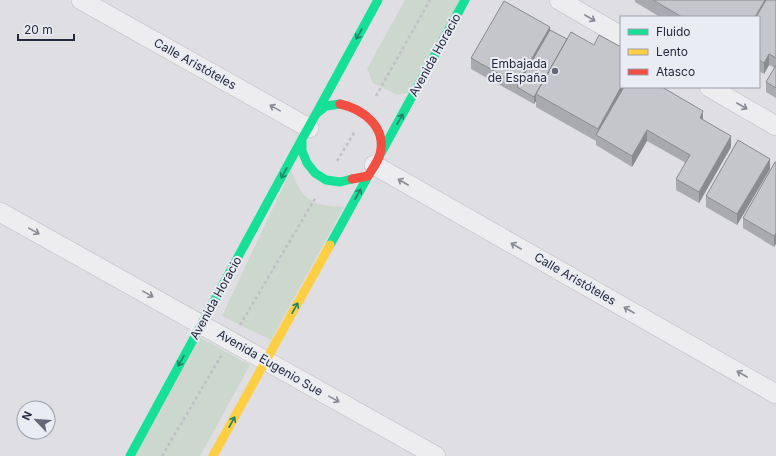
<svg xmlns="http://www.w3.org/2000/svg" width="776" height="456" font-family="Inter,sans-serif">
	<rect width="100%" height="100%" fill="#dedee3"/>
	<path fill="#ccd7cd" d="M405,0h61l-54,92 -14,3 -25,-12 -6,-14z
		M291,170c12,32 20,35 53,37l-73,133 -49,-24z
		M199,337l51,28 -50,91h-66z"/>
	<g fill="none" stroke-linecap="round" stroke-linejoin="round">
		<defs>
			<path id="street" d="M81,0l228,128
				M559,0l62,36
				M709,87l67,39
				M374,165l402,229
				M0,212l436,244"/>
		</defs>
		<use href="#street" stroke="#bbbbc1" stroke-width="20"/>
		<path stroke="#bfbfc5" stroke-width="2.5" stroke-dasharray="3 3" stroke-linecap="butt" d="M376,96l54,-96
			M337,161l18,-30
			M240,325l76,-128
			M162,456l59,-100"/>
		<use href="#street" stroke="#ededf0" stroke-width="19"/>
		<path stroke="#16e098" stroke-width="9" d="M340,104l-14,2 -10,8 -14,25v12l5,12 8,10 11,7 14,2 12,-3
			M316,114l62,-114
			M381,153l84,-153
			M330,245l38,-69
			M130,456l172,-317"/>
		<path stroke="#ffcf43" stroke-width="9" d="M213,456l117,-211"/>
		<path stroke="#f24e42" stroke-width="9" d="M340,104c23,5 47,23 40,50 -2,8 -8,15 -12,22l-16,3"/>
	</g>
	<path fill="#a9aaaf" d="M635,0h141v98l-10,-6v-10l9,-14 -6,-3 -5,9 -5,-3v-54h-99l-25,-15z
		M550,30l71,57 82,33 28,27 -32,56 -23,-13v-11l10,-16 -39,-22 -15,26 -36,-22v-4l-60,-34v-6l-2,3 -63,-35v-11z
		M775,162l-1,85 -31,-19v-10z
		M770,169l-33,56 -31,-18v-11z"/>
	<path fill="#8a8b8e" d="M765,0h7l-13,17h-4z
		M550,27v10l-33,50v-3z
		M769,54v11l-5,9v-11z
		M621,87h7l-30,49v-7z
		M536,94v7l-2,3v-7z
		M703,111v11l-3,-4z
		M647,130v11l-15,26v-11z
		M731,136v11l-32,56v-11z
		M770,159v10l-33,56v-11z
		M776,233v11l-2,3v-11z"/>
	<path fill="#c5c6cb" stroke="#8a8b8e" d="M653,0h112l-10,17h-73z
		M766,0h10v58l-7,-4 -5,9 -5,-3v-43h-3z
		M504,1l46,26 -33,57 -46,-26z
		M550,30l17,9 -33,58 -17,-10z
		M571,32l23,13 5,-10 22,12v40l-23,42 -62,-35z
		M776,65v23l-10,-6z
		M624,87h38l41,24 -3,7 31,18 -32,56 -23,-13 14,-24 -43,-25 -15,26 -36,-21z
		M738,140l32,19 -33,55 -31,-18z
		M775,162h1v71l-2,3 -31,-18z"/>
	<defs><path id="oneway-shaft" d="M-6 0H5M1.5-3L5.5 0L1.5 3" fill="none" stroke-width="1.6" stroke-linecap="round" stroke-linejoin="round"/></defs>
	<g stroke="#888b96">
		<use href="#oneway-shaft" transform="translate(590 18) rotate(30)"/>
		<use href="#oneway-shaft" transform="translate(742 106) rotate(30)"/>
		<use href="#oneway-shaft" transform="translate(275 108) rotate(-151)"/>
		<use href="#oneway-shaft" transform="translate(403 182) rotate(-150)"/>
		<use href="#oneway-shaft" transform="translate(34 231) rotate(29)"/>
		<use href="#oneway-shaft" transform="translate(516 246) rotate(-150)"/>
		<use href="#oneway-shaft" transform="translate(148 294) rotate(29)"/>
		<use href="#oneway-shaft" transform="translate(629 310) rotate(-150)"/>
		<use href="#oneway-shaft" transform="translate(742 374) rotate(-150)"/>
		<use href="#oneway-shaft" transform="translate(334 399) rotate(29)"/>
	</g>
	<g stroke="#1d846a">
		<use href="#oneway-shaft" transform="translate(359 34) rotate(119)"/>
		<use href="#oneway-shaft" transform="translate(400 119) rotate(-61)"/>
		<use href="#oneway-shaft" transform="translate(284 173) rotate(119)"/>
		<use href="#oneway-shaft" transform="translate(358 194) rotate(-61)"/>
		<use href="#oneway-shaft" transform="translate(295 308) rotate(-61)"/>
		<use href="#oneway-shaft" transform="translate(181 361) rotate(119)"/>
		<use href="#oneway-shaft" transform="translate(232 422) rotate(-61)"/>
	</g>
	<circle fill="#656877" stroke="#eaecf4" stroke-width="1.5" cx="555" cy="71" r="4"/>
	<g text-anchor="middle" stroke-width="4" stroke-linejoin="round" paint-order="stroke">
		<g font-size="12" fill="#24293d" stroke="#eaecf4">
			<text transform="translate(435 55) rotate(-61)" y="4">Avenida Horacio</text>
			<text transform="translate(195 64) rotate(29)" y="4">Calle Aristóteles</text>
			<text transform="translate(575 279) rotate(30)" y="4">Calle Aristóteles</text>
			<text transform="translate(216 298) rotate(-61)" y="4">Avenida Horacio</text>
			<text transform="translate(270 363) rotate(30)" y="4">Avenida Eugenio Sue</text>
		</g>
		<g font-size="12" fill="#24293d" stroke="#eaecf4" text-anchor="end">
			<text x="547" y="68">Embajada<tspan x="547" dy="14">de España</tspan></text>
		</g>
	</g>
	<rect x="620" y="16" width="140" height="72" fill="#eaecf4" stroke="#9b9eab"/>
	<rect x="628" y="29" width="20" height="6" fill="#16e098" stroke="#9b9eab"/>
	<text x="656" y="36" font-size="12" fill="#24293d">Fluido</text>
	<rect x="628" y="49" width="20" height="6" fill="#ffcf43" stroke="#9b9eab"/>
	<text x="656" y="56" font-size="12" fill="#24293d">Lento</text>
	<rect x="628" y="69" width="20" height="6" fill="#f24e42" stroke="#9b9eab"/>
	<text x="656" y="76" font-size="12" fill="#24293d">Atasco</text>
	<g transform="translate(36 420) rotate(295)"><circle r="19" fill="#eaecf4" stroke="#9b9eab"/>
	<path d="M0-3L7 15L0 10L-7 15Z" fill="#656877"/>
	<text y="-6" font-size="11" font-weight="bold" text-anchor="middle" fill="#24293d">N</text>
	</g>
	<path d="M18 34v6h56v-6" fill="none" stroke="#24293d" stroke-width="2"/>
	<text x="24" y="34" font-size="12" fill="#24293d" stroke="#eaecf4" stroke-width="3" paint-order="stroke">20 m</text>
</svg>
